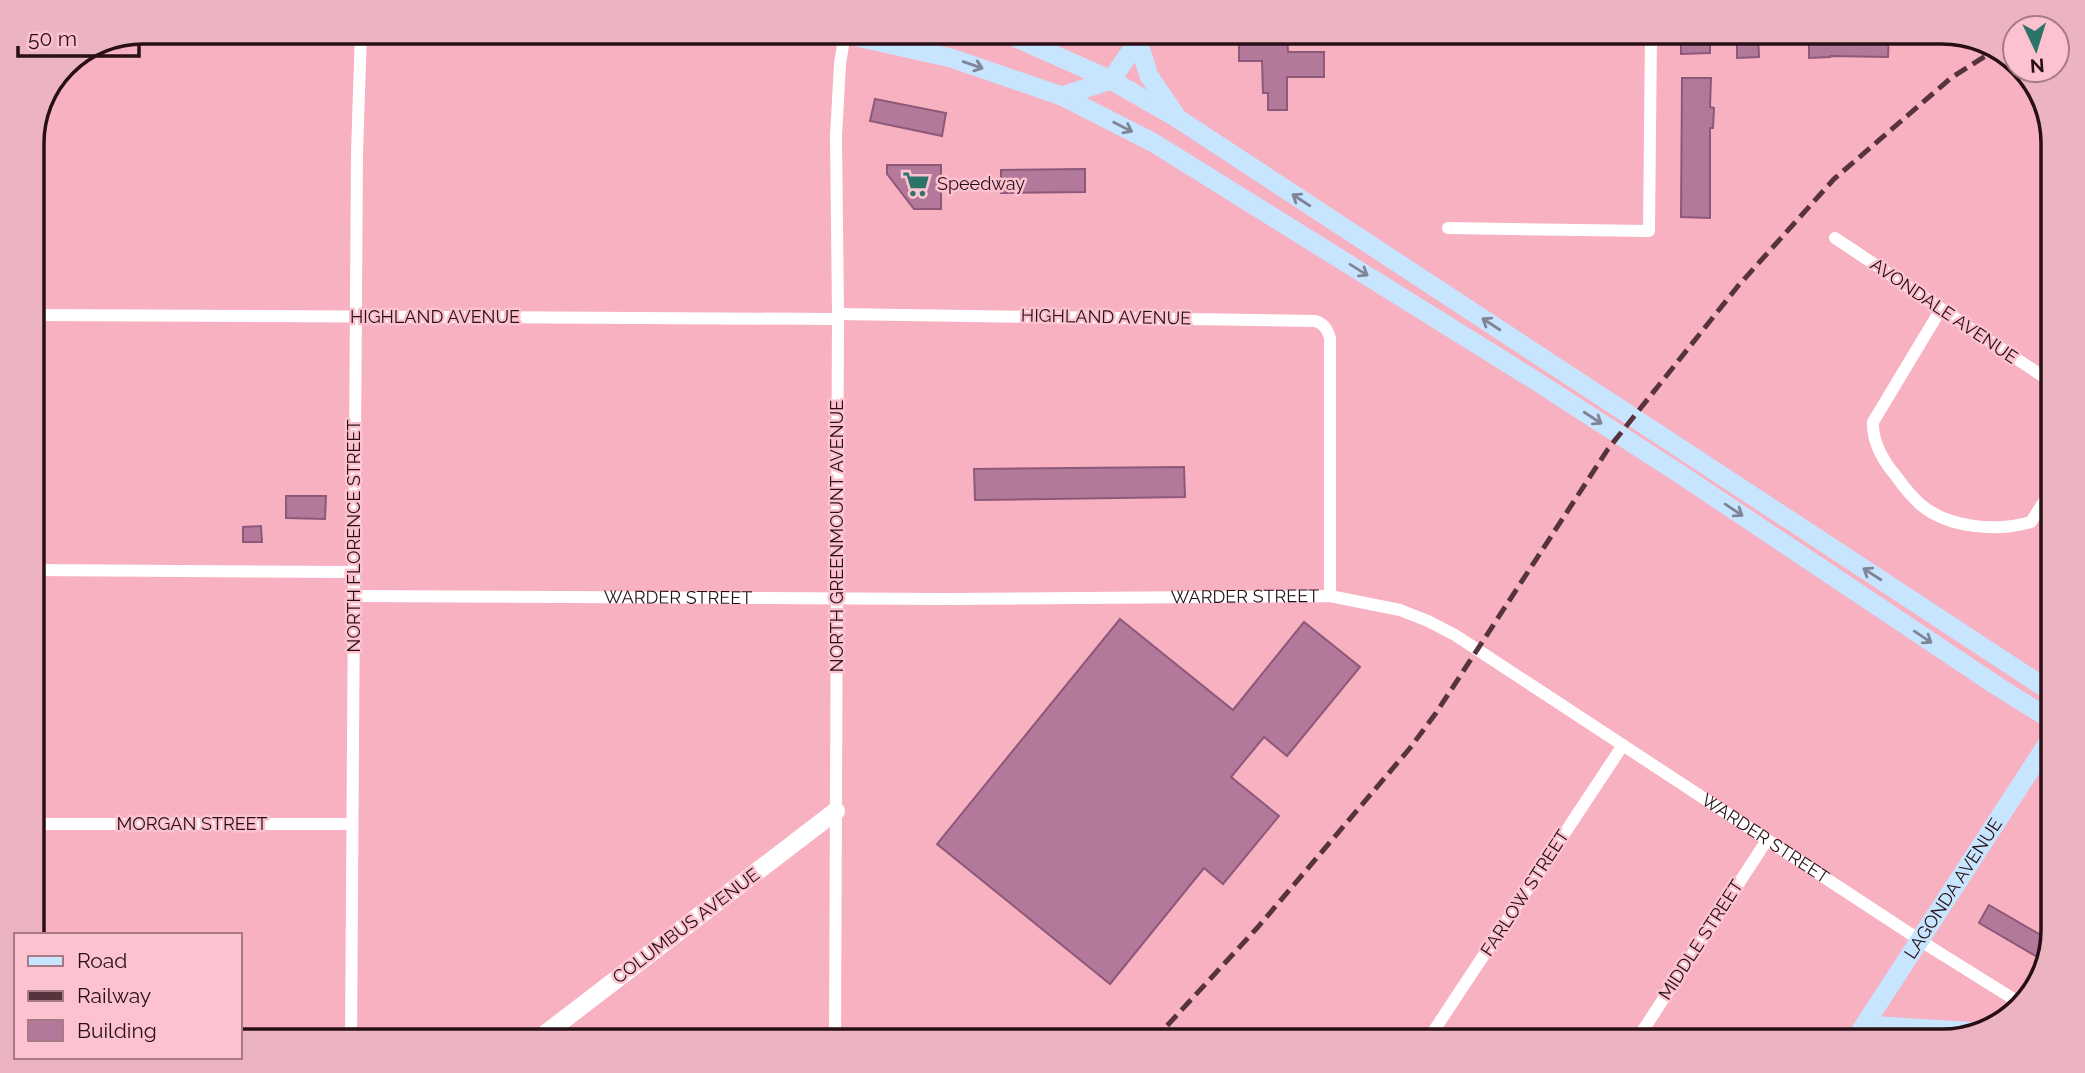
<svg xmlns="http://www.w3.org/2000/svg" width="2085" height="1073" font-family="Raleway,sans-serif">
	<rect width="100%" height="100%" fill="#f7b1c1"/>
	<path fill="#b2799b" stroke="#8e5879" stroke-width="2" d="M1263,32h24l1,20h36v25h-37v33h-19v-17h-5l-1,-32h-23v-26h24z
		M1710,32v21l-29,1v-21z
		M1737,32h21l1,25 -22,1z
		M1809,32h80l-1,25 -58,-1v1l-21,1z
		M1682,78h29l-1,29 4,1 -1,20h-3v90l-29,-1z
		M875,99l71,14 -4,23 -72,-15z
		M887,165h54v44h-27l-27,-35z
		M1085,169v23l-84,1v-23z
		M1184,467l1,30 -210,3 -1,-31z
		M286,496h40l-1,23 -39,-1z
		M261,526l1,16h-19v-15z
		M1120,619l113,91 71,-88 56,45 -73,89 -23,-19 -33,40 48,39 -56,68 -19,-16 -94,116 -173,-140z
		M1989,905l62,36 -5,21 -67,-39z"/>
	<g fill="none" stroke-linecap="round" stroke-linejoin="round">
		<g stroke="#fff" stroke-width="12">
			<path d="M1448,228l201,3 2,-199"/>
			<path d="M1835,238l218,145"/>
			<path d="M1941,309l-68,113c-1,19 10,39 23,54 7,10 15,20 25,29 28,23 76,27 110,17l22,-35"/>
			<path d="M838,314l478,7c9,4 11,8 14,17v258"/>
			<path d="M32,315l806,4"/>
			<path d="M32,570l322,2"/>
			<path id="s1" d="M354,596l592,3 384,-3 70,14 28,11 27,14 480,315 85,53"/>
			<path d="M32,824h320"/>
			<path d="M351,1041l6,-889 4,-120"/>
			<path d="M835,1041l3,-727 -2,-178 4,-72 5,-32"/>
			<path d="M1427,1041l196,-296"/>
			<path d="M1636,1041l131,-201"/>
		</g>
		<path stroke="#fff" stroke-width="18" d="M536,1041l300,-230"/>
		<g stroke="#c7e5fe" stroke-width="19">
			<path d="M835,32l116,26 111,38 92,47 382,238 141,91 320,214 56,35"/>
			<path d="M1003,32l108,48 66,38 876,575"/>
			<path d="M1138,41l11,35 26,38"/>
			<path d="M1062,96l49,-16 27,-39 1,-9"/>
			<path d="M1865,1025l113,7"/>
			<path id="s2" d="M1854,1041l199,-306"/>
		</g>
		<path stroke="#57343d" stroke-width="5" stroke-dasharray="14 7" stroke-linecap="butt" d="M1153,1041l105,-114 152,-179 26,-35 172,-264 130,-163 96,-107 117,-101 47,-30"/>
	</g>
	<defs><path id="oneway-shaft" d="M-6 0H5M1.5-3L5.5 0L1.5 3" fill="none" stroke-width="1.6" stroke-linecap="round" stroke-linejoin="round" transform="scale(1.75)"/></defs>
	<g stroke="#7f8596">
		<use href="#oneway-shaft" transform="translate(973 65) rotate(19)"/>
		<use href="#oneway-shaft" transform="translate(1123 127) rotate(27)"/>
		<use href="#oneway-shaft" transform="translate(1301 200) rotate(-147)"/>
		<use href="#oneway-shaft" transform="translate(1359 270) rotate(32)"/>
		<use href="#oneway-shaft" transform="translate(1491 324) rotate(-147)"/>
		<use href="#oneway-shaft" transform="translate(1593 418) rotate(33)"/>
		<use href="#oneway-shaft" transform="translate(1734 510) rotate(34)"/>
		<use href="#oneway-shaft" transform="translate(1872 574) rotate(-147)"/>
		<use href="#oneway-shaft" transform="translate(1923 637) rotate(34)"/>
	</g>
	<defs>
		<symbol id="supermarket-bare" viewBox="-9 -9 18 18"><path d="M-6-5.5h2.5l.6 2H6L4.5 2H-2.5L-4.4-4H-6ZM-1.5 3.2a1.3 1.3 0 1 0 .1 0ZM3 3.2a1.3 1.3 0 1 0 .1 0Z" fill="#2c7369" stroke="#fcc2cf" stroke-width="2.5" paint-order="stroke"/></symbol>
	</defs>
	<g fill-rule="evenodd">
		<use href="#supermarket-bare" x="897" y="165" width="38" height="38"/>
	</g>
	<g text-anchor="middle" stroke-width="5" stroke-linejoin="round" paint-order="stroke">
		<g font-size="18" fill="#280f16" stroke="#fcc2cf" text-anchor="start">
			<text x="937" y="190">Speedway</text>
		</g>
		<g font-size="18" fill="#280f16" stroke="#fcc2cf">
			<text transform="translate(1944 311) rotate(34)" y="6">AVONDALE AVENUE</text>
			<text x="435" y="323">HIGHLAND AVENUE</text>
			<text transform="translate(1106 317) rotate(1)" y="6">HIGHLAND AVENUE</text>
			<text transform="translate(354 536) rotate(-90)" y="6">NORTH FLORENCE STREET</text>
			<text transform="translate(837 536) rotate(-90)" y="6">NORTH GREENMOUNT AVENUE</text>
			<text dy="6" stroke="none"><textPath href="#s1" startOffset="891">WARDER STREET</textPath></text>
			<text dy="6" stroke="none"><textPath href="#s1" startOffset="324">WARDER STREET</textPath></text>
			<text x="192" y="830">MORGAN STREET</text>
			<text dy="6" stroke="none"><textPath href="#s1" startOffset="1479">WARDER STREET</textPath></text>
			<text dy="6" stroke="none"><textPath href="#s2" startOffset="182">LAGONDA AVENUE</textPath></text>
			<text transform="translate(1525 893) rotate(-57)" y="6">FARLOW STREET</text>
			<text transform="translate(686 926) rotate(-37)" y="6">COLUMBUS AVENUE</text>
			<text transform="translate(1701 940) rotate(-57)" y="6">MIDDLE STREET</text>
		</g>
	</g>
	<path d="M0 0H2085V1073H0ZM143 44H1942A99 99 0 0 1 2041 143V930A99 99 0 0 1 1942 1029H143A99 99 0 0 1 44 930V143A99 99 0 0 1 143 44Z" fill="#ebb4c0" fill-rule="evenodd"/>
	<path fill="none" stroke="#280f16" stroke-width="3.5" d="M143 44H1942A99 99 0 0 1 2041 143V930A99 99 0 0 1 1942 1029H143A99 99 0 0 1 44 930V143A99 99 0 0 1 143 44Z"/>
	<rect x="14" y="933" width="228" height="126" fill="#fcc2cf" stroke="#a77a85" stroke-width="2"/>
	<rect x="28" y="956" width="35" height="10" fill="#c7e5fe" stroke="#a77a85" stroke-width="2"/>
	<text x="77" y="968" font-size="21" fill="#280f16">Road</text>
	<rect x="28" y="991" width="35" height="10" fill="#57343d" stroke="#a77a85" stroke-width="2"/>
	<text x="77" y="1003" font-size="21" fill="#280f16">Railway</text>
	<rect x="28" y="1020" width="35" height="21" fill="#b2799b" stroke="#a77a85" stroke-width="2"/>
	<text x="77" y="1038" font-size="21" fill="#280f16">Building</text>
	<g transform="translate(2036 49) rotate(176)"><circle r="33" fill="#fcc2cf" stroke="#a77a85" stroke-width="2"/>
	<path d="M0-5L12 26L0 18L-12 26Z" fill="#2c7369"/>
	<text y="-10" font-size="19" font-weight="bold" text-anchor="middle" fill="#280f16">N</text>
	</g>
	<path d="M18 46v10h121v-10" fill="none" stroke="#280f16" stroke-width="3.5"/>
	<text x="28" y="46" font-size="21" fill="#280f16" stroke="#fcc2cf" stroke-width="5" paint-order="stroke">50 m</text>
</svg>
